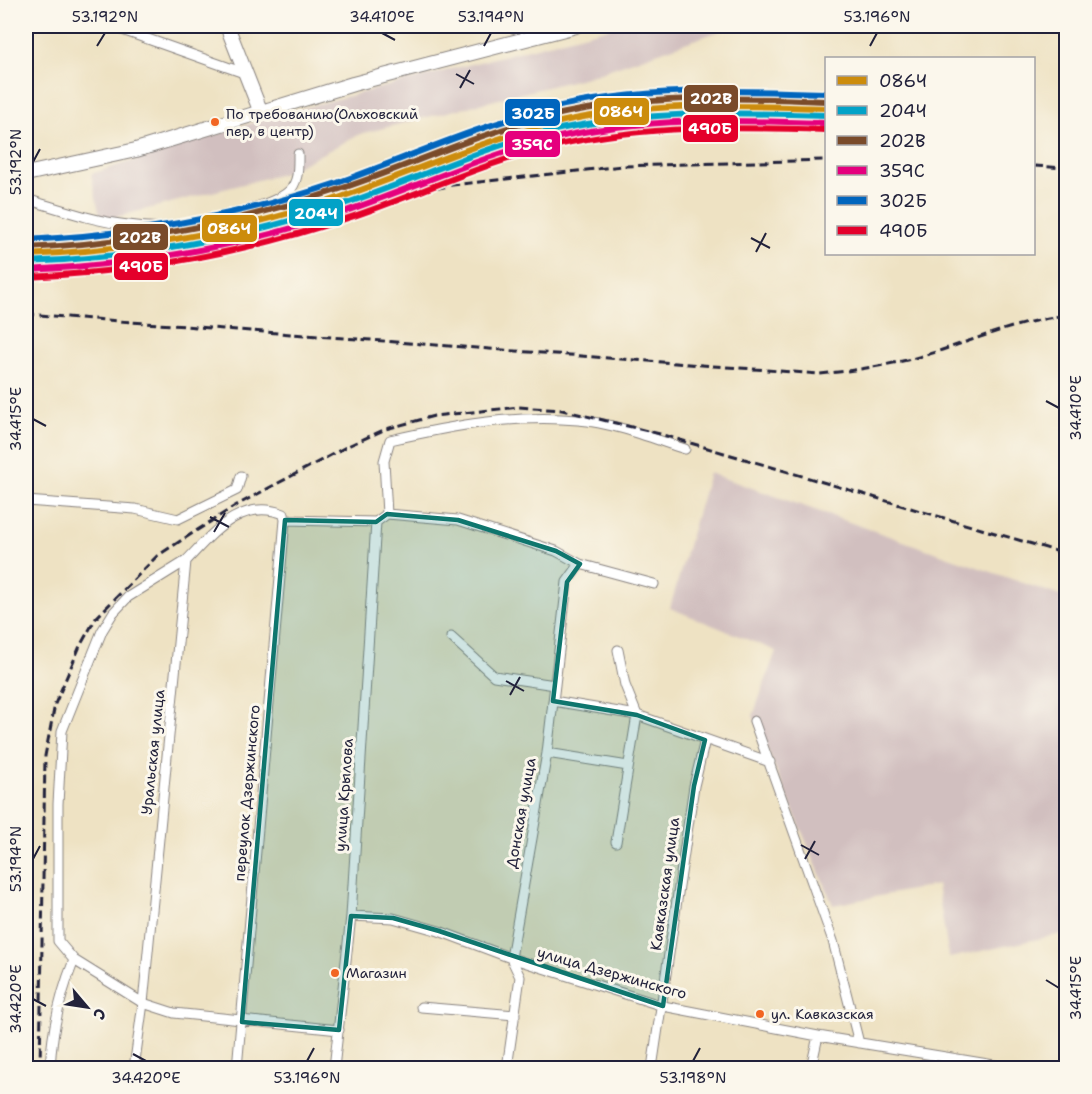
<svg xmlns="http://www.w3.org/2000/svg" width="1092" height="1094" font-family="'Shantell Sans',sans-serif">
	<rect width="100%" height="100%" fill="#fbf7ec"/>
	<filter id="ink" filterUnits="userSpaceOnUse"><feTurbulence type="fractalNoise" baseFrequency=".0167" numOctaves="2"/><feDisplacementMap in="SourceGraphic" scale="12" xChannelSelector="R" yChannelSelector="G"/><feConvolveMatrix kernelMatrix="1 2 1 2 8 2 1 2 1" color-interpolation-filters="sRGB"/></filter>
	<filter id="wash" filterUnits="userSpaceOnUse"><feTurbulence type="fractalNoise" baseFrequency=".008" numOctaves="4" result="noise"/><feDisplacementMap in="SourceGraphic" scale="24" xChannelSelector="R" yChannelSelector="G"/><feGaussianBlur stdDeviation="1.35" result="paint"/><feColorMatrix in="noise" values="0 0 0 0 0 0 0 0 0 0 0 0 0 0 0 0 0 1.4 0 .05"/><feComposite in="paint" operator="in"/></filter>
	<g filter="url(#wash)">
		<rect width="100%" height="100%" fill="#eee2c3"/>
		<path fill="#d1bfbf" d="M617,26h117l-147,51 -227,57 -75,39 -184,48 -10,-47 189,-60z
			M709,473l357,125v335l-117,25 -12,-73 -104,20 -80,-189 23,-65 -106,-43z"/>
	</g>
	<g filter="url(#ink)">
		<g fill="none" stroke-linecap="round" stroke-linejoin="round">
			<defs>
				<path id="street" d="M111,26l133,47
					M26,199c34,10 66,22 102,26 13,2 28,3 41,2 26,-3 100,-19 119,-35 11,-9 10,-25 10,-38
					M26,501l109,8 43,10 59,-29 4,-14
					M387,514l-3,-53 6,-21c62,-14 124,-26 188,-20 36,3 73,18 107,29
					M285,520l91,2 11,-8 71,6 98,31 24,13 74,20
					M451,637l43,39 61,9
					M553,701l84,14 133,47
					M754,721l79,220 26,102
					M547,753l81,13
					M616,842l21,-127 -12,-30 -7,-35
					M351,916l42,2 46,13 72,27 152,48 155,30 194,32
					M74,960l69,43 31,10 165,17
					M421,1007l94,8
					M50,1068c2,-37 10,-73 24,-108l-16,-19v-137l4,-73 40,-100 11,-18 15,-16 58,-36
					M134,1068l9,-65 43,-442c27,-28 55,-64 98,-47l1,6
					M237,1068l48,-548
					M334,1068l17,-152 25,-394
					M507,1068l13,-91 -9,-19 36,-205 20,-171 13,-18
					M652,1068l42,-282 11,-46
					M811,1068l7,-32"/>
				<path id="secondary" d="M227,26l33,84
					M26,174l110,-24 217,-66 223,-58"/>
			</defs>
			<use href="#street" stroke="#88827f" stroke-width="11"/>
			<use href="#secondary" stroke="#88827f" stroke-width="16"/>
			<use href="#street" stroke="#fff" stroke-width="9"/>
			<use href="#secondary" stroke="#fff" stroke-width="14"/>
			<path stroke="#22223b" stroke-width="3" stroke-dasharray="9 4.5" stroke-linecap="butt" d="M1034,166l32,2
				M26,262l118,-9 60,-10 248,-58 171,-19 203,-6
				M26,314l794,60c41,-4 83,-11 122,-24 42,-14 81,-29 124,-35
				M40,1068l5,-312 10,-52 25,-58 16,-28 61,-62 78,-50 115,-61 36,-16 48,-13 85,-9 43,3 98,24 406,120"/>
			<defs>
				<path id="rail-1" d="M26,255c108,-5 213,-23 315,-58 70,-24 138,-56 210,-73 90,-22 183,-19 275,-16"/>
				<path id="rail-2" d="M26,262c109,-4 213,-23 315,-57 72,-24 140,-58 214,-75 90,-19 180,-18 271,-15"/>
				<path id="rail-3" d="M26,248c107,-5 209,-24 311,-58 71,-23 140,-57 214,-74 91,-21 183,-19 275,-15"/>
				<path id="rail-4" d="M27,270c109,-5 215,-23 319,-59 70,-24 137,-56 209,-73 89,-21 180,-18 270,-15"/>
				<path id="rail-5" d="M26,240c106,-5 210,-23 311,-57 70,-25 137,-56 210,-74 91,-22 186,-19 279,-16"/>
				<path id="rail-6" d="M27,277c110,-5 216,-23 321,-59 70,-23 138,-57 210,-73 88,-20 178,-18 267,-15"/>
			</defs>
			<use href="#rail-1" stroke="#fbf7ec" stroke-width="10"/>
			<use href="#rail-2" stroke="#fbf7ec" stroke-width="10"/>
			<use href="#rail-3" stroke="#fbf7ec" stroke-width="10"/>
			<use href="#rail-4" stroke="#fbf7ec" stroke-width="10"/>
			<use href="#rail-5" stroke="#fbf7ec" stroke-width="10"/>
			<use href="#rail-6" stroke="#fbf7ec" stroke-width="10"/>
			<use href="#rail-1" stroke="#cc8c0c" stroke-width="6"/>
			<use href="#rail-2" stroke="#02a2c7" stroke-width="6"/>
			<use href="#rail-3" stroke="#7a4b2a" stroke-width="6"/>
			<use href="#rail-4" stroke="#e5007d" stroke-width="6"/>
			<use href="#rail-5" stroke="#0065bd" stroke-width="6"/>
			<use href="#rail-6" stroke="#e4002b" stroke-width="6"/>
		</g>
	</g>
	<path fill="#0f766e" fill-opacity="0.2" stroke="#0f766e" stroke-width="4.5" stroke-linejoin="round" d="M387,514l71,6 98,31 24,13 -13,18 -14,119 84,14 68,25 -11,46 -31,220 -224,-75 -46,-13 -42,-2 -12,114 -97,-8 43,-502 91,2z"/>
	<path fill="none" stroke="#22223b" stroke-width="2" d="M382,33l13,7M97,46l8,-13M484,46l7,-13M870,46l7,-13M456,74l18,10M460,88l10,-18M33,162l7,-13M751,238l19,10M756,252l10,-19M1046,401l13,7M33,419l13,7M210,517l19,10M214,532l11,-19M506,681l18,10M510,695l10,-18M801,845l18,10M33,859l7,-13M805,859l10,-18M1046,980l13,8M33,999l13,7M133,1054l13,7M307,1061l7,-13M693,1061l7,-13"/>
	<g fill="#f26522" stroke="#fbf7ec" stroke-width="2">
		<circle cx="215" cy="122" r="5"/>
		<circle cx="335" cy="973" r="5"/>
		<circle cx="760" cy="1014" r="5"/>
	</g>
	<g text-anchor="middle" stroke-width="6" stroke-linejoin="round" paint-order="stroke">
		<g font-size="14" fill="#22223b" stroke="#fbf7ec" text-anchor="start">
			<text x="226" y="119">По требованию(Ольховский<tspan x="226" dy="17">пер, в центр)</tspan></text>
			<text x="346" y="978">Магазин</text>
			<text x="771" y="1019">ул. Кавказская</text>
		</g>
		<g font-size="15" fill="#22223b" stroke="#fbf7ec">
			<text transform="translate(153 752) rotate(-84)" y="5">Уральская улица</text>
			<text transform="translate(247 793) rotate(-85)" y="5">переулок Дзержинского</text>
			<text transform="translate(344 795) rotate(-86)" y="5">улица Крылова</text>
			<text transform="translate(521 813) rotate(-80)" y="5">Донская улица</text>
			<text transform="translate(665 884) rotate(-82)" y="5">Кавказская улица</text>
			<text transform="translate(612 973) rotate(16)" y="5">улица Дзержинского</text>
		</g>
	</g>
	<g stroke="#fbf7ec" stroke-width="2">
		<rect x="683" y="84" width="56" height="29" rx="6" fill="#7a4b2a"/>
		<rect x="593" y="97" width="57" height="29" rx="6" fill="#cc8c0c"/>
		<rect x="504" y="98" width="57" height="29" rx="6" fill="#0065bd"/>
		<rect x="682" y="114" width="57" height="29" rx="6" fill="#e4002b"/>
		<rect x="504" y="130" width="57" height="28" rx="6" fill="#e5007d"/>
		<rect x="288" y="198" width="56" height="29" rx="6" fill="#02a2c7"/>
		<rect x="201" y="214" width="57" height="29" rx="6" fill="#cc8c0c"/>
		<rect x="112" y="223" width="57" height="28" rx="6" fill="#7a4b2a"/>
		<rect x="113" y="252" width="56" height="29" rx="6" fill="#e4002b"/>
	</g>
	<g font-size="16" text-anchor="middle" font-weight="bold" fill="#fff">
		<text x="711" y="104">202В</text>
		<text x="621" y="117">086Ч</text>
		<text x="533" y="119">302Б</text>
		<text x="710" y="134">490Б</text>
		<text x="532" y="150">359С</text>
		<text x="316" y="219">204Ч</text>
		<text x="229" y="234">086Ч</text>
		<text x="140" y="243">202В</text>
		<text x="141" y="272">490Б</text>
	</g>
	<rect width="1092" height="1094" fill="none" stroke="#fbf7ec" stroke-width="66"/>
	<rect x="825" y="57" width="210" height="198" fill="#fbf7ec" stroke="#a4a2a5" stroke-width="1.5"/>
	<rect x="837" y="76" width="30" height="9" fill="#cc8c0c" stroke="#a4a2a5" stroke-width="1.5"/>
	<text x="879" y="87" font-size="18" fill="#22223b">086Ч</text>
	<rect x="837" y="106" width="30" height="9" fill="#02a2c7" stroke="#a4a2a5" stroke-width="1.5"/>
	<text x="879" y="117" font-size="18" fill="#22223b">204Ч</text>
	<rect x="837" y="136" width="30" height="9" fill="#7a4b2a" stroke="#a4a2a5" stroke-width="1.5"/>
	<text x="879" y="147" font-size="18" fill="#22223b">202В</text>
	<rect x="837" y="166" width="30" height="9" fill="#e5007d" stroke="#a4a2a5" stroke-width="1.5"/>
	<text x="879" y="177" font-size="18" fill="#22223b">359С</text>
	<rect x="837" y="196" width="30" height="9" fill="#0065bd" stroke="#a4a2a5" stroke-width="1.5"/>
	<text x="879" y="207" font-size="18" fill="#22223b">302Б</text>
	<rect x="837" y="226" width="30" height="9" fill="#e4002b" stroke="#a4a2a5" stroke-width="1.5"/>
	<text x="879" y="237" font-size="18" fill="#22223b">490Б</text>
	<g transform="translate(87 1007) rotate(119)" stroke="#fbf7ec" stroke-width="4.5" paint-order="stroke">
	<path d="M0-4.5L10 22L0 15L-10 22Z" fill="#22223b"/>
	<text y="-9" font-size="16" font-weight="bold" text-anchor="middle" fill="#22223b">С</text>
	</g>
	<rect x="33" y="33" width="1026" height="1028" fill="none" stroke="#22223b" stroke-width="2"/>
	<g font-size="15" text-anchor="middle" fill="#22223b">
		<text x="105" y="22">53.192°N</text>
		<text x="382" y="22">34.410°E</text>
		<text x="491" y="22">53.194°N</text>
		<text x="877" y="22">53.196°N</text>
		<text transform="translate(16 162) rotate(-90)" y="5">53.192°N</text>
		<text transform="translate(1076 408) rotate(-90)" y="5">34.410°E</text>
		<text transform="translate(16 419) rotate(-90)" y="5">34.415°E</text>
		<text transform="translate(16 859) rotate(-90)" y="5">53.194°N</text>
		<text transform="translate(1076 988) rotate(-90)" y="5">34.415°E</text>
		<text transform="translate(16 999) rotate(-90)" y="5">34.420°E</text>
		<text x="146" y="1083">34.420°E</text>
		<text x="307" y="1083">53.196°N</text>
		<text x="693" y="1083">53.198°N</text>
	</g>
</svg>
